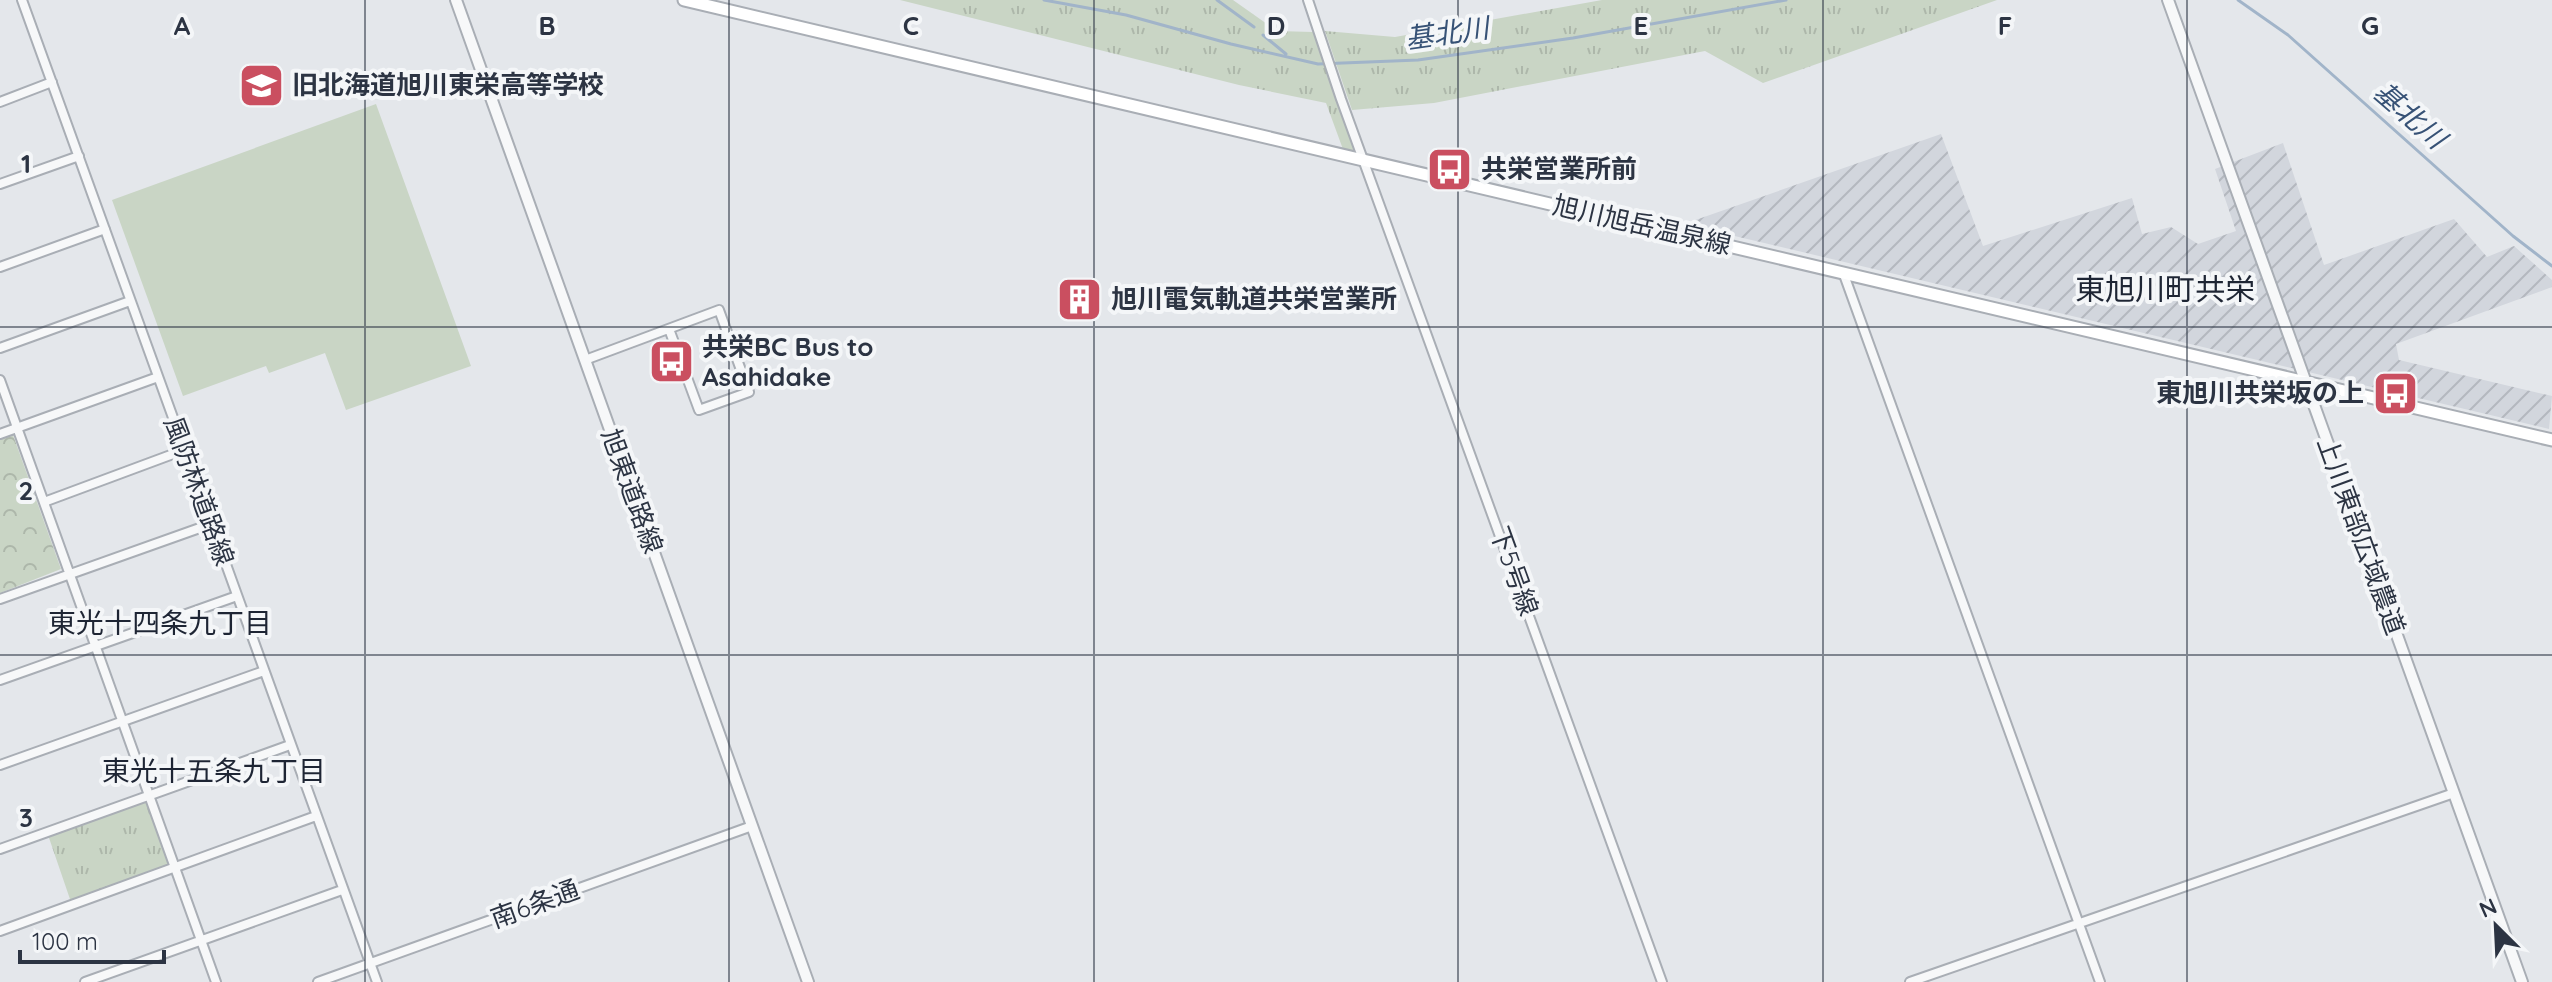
<svg xmlns="http://www.w3.org/2000/svg" width="2552" height="982" font-family="Quicksand,'Noto Sans JP',sans-serif">
	<defs>
		<pattern id="industrial-furrows" width="10" height="10" patternUnits="userSpaceOnUse" patternTransform="scale(2)"><rect width="10" height="10" fill="#d2d6dd"/><path d="M-1 1l2-2M0 10L10 0M9 11l2-2" fill="none" stroke="#b4b8bf"/></pattern>
		<pattern id="grass-tufts" width="24" height="20" patternUnits="userSpaceOnUse" patternTransform="scale(2)"><rect width="24" height="20" fill="#c9d5c5"/><path d="M3 7l-1-3M5 7V3M7 7l1-3M15 17l-1-3M17 17v-4M19 17l1-3" fill="none" stroke="#adb7aa"/></pattern>
		<pattern id="park-crowns" width="20" height="18" patternUnits="userSpaceOnUse" patternTransform="scale(2)"><rect width="20" height="18" fill="#c9d5c5"/><path d="M2 6a3 3 0 1 1 6 0M12 15a3 3 0 1 1 6 0" fill="none" stroke="#adb7aa"/></pattern>
	</defs>
	<rect width="100%" height="100%" fill="#e4e7eb"/>
	<path fill="url(#industrial-furrows)" d="M1941,134l42,112 149,-48 10,36 29,-7 27,17 38,-13 -21,-62 68,-26 41,122 130,-46 33,38 27,-11 38,34v7l-156,57 3,16 153,36 -3,33 -865,-205z"/>
	<path fill="url(#grass-tufts)" d="M900,0h333l44,31 36,1 44,123 -13,-3 -18,-49 -87,-18z
		M1602,0h395l-234,83 -58,-32 -271,52 -82,7 -27,-79 70,6z
		M149,796l27,72 -104,37 -25,-73z"/>
	<path fill="url(#park-crowns)" d="M13,435l48,134 -61,24v-154z"/>
	<path fill="#c9d5c5" d="M376,104l95,262 -125,44 -21,-57 -56,20 -3,-7 -83,30 -71,-196z"/>
	<g fill="none" stroke-linecap="round" stroke-linejoin="round">
		<path stroke="#a1b4c9" stroke-width="3" d="M1044,0l82,15 105,29 87,20 100,-4 155,-22 213,-38
			M1217,0l37,27
			M2238,0l50,35 225,201 39,30
			M1263,35l23,19"/>
		<defs>
			<path id="minor" d="M22,0l355,982
				M1308,0l33,99 321,883
				M0,102l52,-20
				M0,184l79,-28
				M0,267l105,-38
				M1843,272l257,710
				M0,348l130,-47
				M585,360l134,-50 30,82 -50,18 -30,-81
				M0,380l216,602
				M0,434l158,-57
				M44,502l140,-52
				M0,599l211,-75
				M0,680l237,-84
				M0,765l264,-94
				M0,849l290,-104
				M0,931l316,-115
				M85,982l257,-92
				M318,982l434,-156
				M1910,982l544,-189"/>
			<path id="tertiary" d="M456,0l352,982
				M2168,0l354,982"/>
			<path id="secondary" d="M684,0l1868,440"/>
		</defs>
		<use href="#minor" stroke="#a9aeb5" stroke-width="12"/>
		<use href="#tertiary" stroke="#a9aeb5" stroke-width="14"/>
		<use href="#secondary" stroke="#a9aeb5" stroke-width="15"/>
		<use href="#minor" stroke="#f7f8f9" stroke-width="8"/>
		<use href="#tertiary" stroke="#f7f8f9" stroke-width="10"/>
		<use href="#secondary" stroke="#fff" stroke-width="11"/>
	</g>
	<path fill="none" stroke="#2c3443" stroke-width="2" stroke-opacity="0.55" d="M365,0v982M729,0v982M1094,0v982M1458,0v982M1823,0v982M2187,0v982M0,327h2552M0,655h2552"/>
	<defs>
		<symbol id="school-square" viewBox="-11 -11 22 22"><rect x="-9" y="-9" width="18" height="18" rx="4" fill="#ca4f60" stroke="#f4f6f8"/><path d="M0-5L7-2L0 1L-7-2ZM-4 1L0 2.5L4 1V4Q0 6-4 4Z" fill="#fff"/></symbol>
		<symbol id="bus-square" viewBox="-11 -11 22 22"><rect x="-9" y="-9" width="18" height="18" rx="4" fill="#ca4f60" stroke="#f4f6f8"/><path d="M-5-6H5V4H4V6H2V4H-2V6H-4V4H-5ZM-3.5-4V0h7V-4ZM-3.5 1.2v1.5H-2V1.2ZM2 1.2v1.5H3.5V1.2Z" fill="#fff"/></symbol>
		<symbol id="building-square" viewBox="-11 -11 22 22"><rect x="-9" y="-9" width="18" height="18" rx="4" fill="#ca4f60" stroke="#f4f6f8"/><path d="M-4-6H4V6H1V3H-1V6H-4ZM-2.5-4.3h1.7v1.8h-1.7ZM.8-4.3h1.7v1.8H.8ZM-2.5-1h1.7V.8h-1.7ZM.8-1h1.7V.8H.8Z" fill="#fff"/></symbol>
	</defs>
	<g fill-rule="evenodd">
		<use href="#school-square" x="236" y="60" width="51" height="51"/>
		<use href="#bus-square" x="1424" y="144" width="51" height="51"/>
		<use href="#building-square" x="1054" y="274" width="51" height="51"/>
		<use href="#bus-square" x="646" y="336" width="51" height="51"/>
		<use href="#bus-square" x="2370" y="368" width="51" height="51"/>
	</g>
	<g text-anchor="middle" stroke-width="8" stroke-linejoin="round" paint-order="stroke">
		<g font-size="26" font-weight="bold" fill="#2c3443" stroke="#f4f6f8" text-anchor="start">
			<text x="292" y="94">旧北海道旭川東栄高等学校</text>
			<text x="1481" y="178">共栄営業所前</text>
			<text x="1111" y="308">旭川電気軌道共栄営業所</text>
			<text x="702" y="356">共栄BC Bus to<tspan x="702" dy="30">Asahidake</tspan></text>
			<text x="2364" y="402" text-anchor="end">東旭川共栄坂の上</text>
		</g>
		<g font-size="26" fill="#2c3443" stroke="#f4f6f8">
			<text transform="translate(1642 225) rotate(13)" y="9">旭川旭岳温泉線</text>
			<text transform="translate(199 491) rotate(70)" y="9">風防林道路線</text>
			<text transform="translate(632 491) rotate(70)" y="9">旭東道路線</text>
			<text transform="translate(2361 536) rotate(70)" y="9">上川東部広域農道</text>
			<text transform="translate(1514 571) rotate(70)" y="9">下5号線</text>
			<text transform="translate(535 904) rotate(-20)" y="9">南6条通</text>
		</g>
		<g font-size="28" font-style="italic" fill="#375276" stroke="#f4f6f8">
			<text transform="translate(1447 33) rotate(-8)" y="10">基北川</text>
			<text transform="translate(2410 115) rotate(41)" y="10">基北川</text>
		</g>
		<g font-size="28" fill="#1e2534" stroke="#f4f6f8">
			<text x="160" y="633">東光十四条九丁目</text>
			<text x="214" y="781">東光十五条九丁目</text>
		</g>
		<g font-size="30" fill="#1e2534" stroke="#f4f6f8">
			<text x="2165" y="300">東旭川町共栄</text>
		</g>
	</g>
	<g font-size="26" text-anchor="middle" font-weight="bold" fill="#2c3443" stroke="#f4f6f8" stroke-width="8" stroke-linejoin="round" paint-order="stroke">
		<text x="182" y="35">A</text>
		<text x="547" y="35">B</text>
		<text x="911" y="35">C</text>
		<text x="1276" y="35">D</text>
		<text x="1641" y="35">E</text>
		<text x="2005" y="35">F</text>
		<text x="2370" y="35">G</text>
		<text x="26" y="173">1</text>
		<text x="26" y="500">2</text>
		<text x="26" y="827">3</text>
	</g>
	<g transform="translate(2496 926) rotate(336)" stroke="#f4f6f8" stroke-width="6" paint-order="stroke">
	<path d="M0-6L14 30L0 20L-14 30Z" fill="#2c3443"/>
	<text y="-12" font-size="22" font-weight="bold" text-anchor="middle" fill="#2c3443">N</text>
	</g>
	<path d="M20 950v12h144v-12" fill="none" stroke="#2c3443" stroke-width="4"/>
	<text x="32" y="950" font-size="24" fill="#2c3443" stroke="#f4f6f8" stroke-width="6" paint-order="stroke">100 m</text>
</svg>
